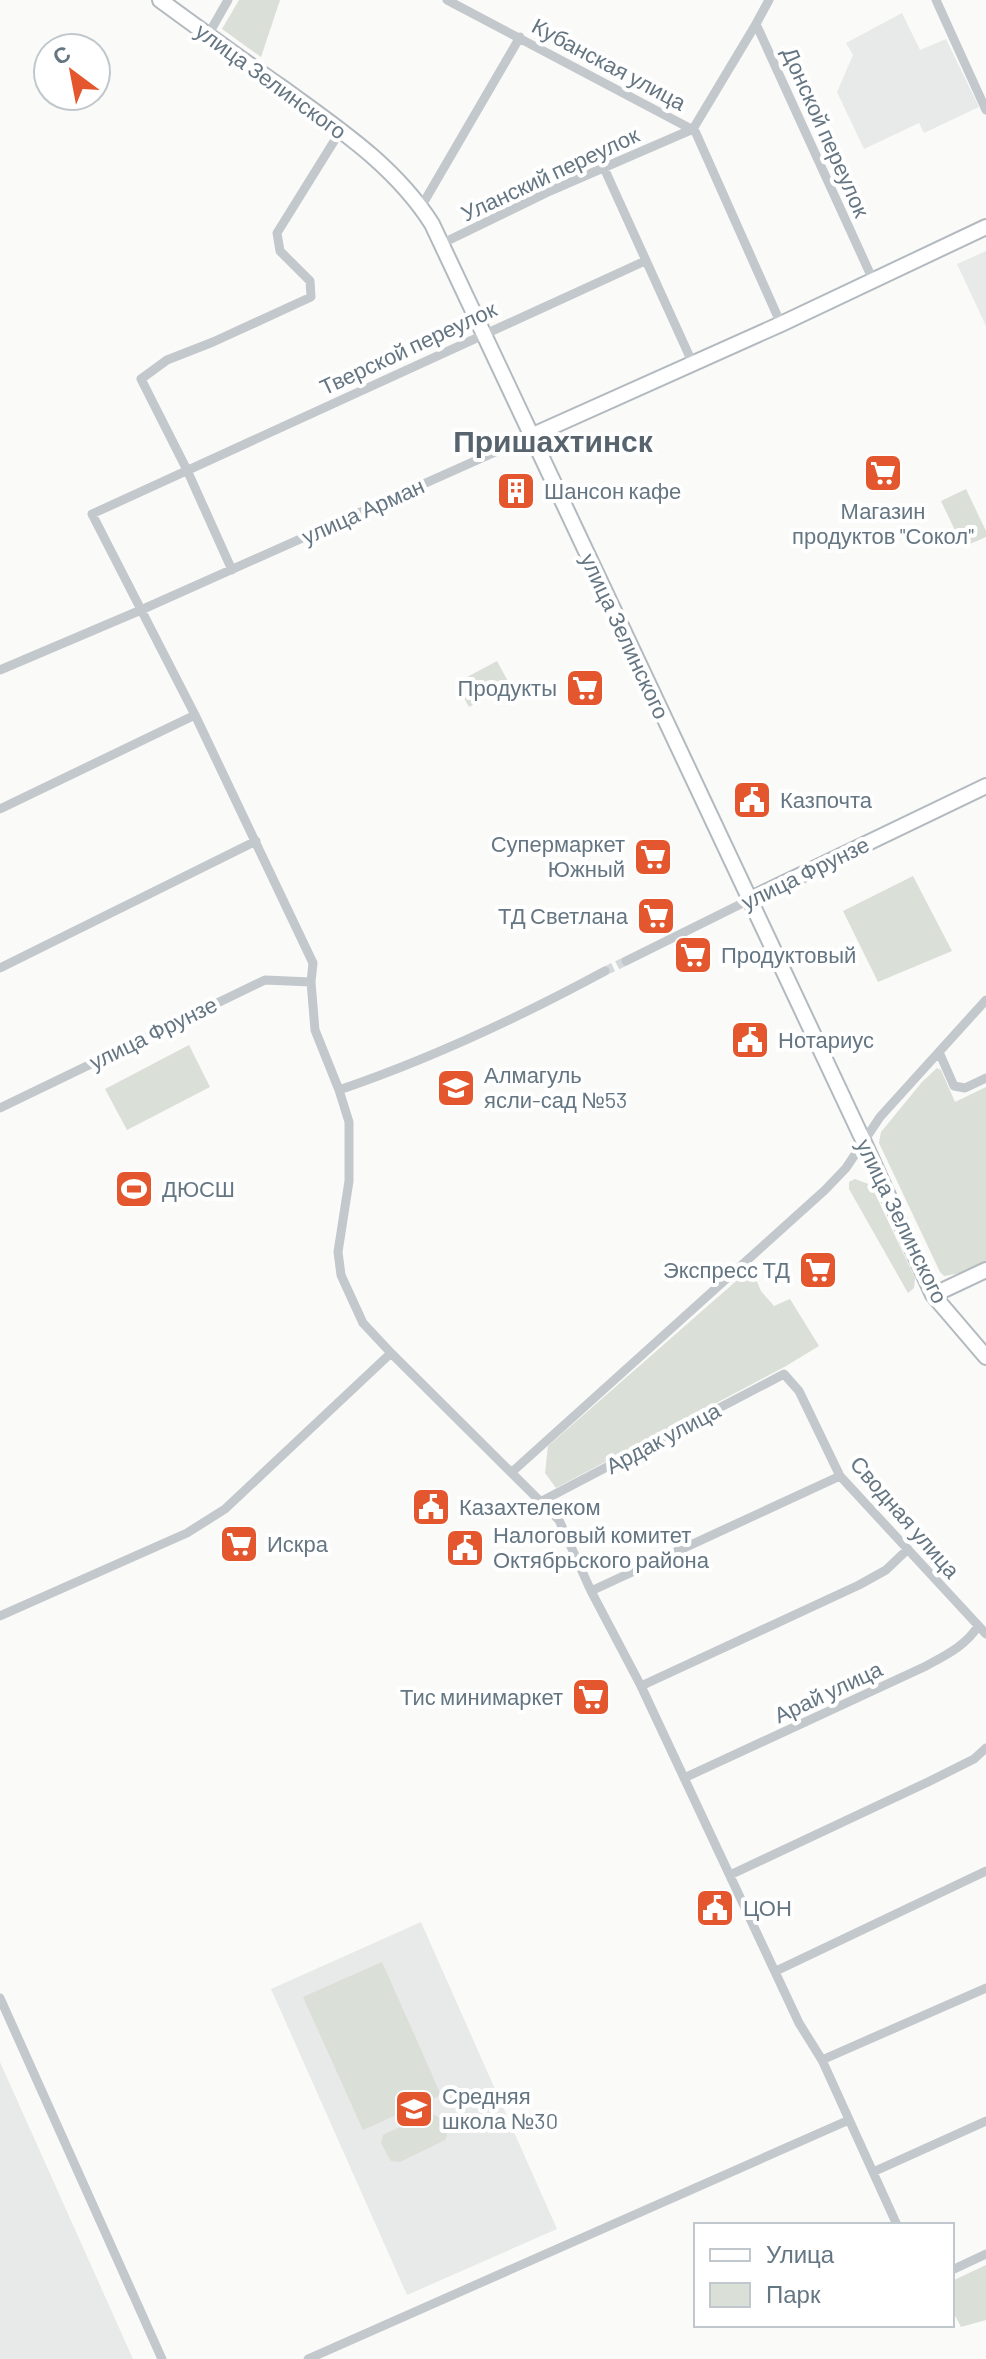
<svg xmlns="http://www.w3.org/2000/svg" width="986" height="2359" font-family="Barlow,sans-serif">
	<rect width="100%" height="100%" fill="#fafaf8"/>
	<path fill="#e8e9e9" d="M902,13l18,37 26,-11 33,68 -55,26 -5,-10 -55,26 -27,-57 16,-37 -7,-12z
		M986,251v75l-29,-62z
		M421,1922l136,307 -150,66 -136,-306z
		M0,2062l133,297h-133z"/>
	<path fill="#dadfd7" d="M239,0h41l-19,57 -39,-28z
		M966,489l20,42v6l-23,10 -22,-46z
		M497,661l13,24 -41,22 -13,-24z
		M913,876l39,75 -74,31 -35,-71z
		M189,1045l21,42 -83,43 -22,-41z
		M937,1068l4,2 14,32 31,-15v175l-25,11 -17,3 -4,-4 -61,-129 2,-11 41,-50z
		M855,1179l16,6 44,93 -1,10 -6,5 -59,-104v-7z
		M751,1268l10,23 13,15 16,-7 29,47 -33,20 -230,122 -11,-15 3,-27z
		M382,1962l59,133 -78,35 -60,-133z
		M430,2113l9,4 8,18 -2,5 -45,22 -9,-1 -10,-18 2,-8z
		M986,2265v55l-25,7 -9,-17v-29z"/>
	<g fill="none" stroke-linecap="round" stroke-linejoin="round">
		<path stroke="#d5d9db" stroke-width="9" stroke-dasharray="9 4.5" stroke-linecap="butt" d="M605,971l21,-10"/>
		<defs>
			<path id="secondary" d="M160,0c41,30 82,60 124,89 55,40 111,77 148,135l431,916 70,155 53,62
				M531,436l250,-112 205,-97
				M749,900l237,-114
				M933,1295l53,-25"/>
		</defs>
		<use href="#secondary" stroke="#b3babf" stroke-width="18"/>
		<path stroke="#c3c8cc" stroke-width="9" d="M447,0l248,131 86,193
			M769,0l-13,24 117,256
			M936,0l50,110
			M208,35l20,-35
			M604,168l89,196
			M421,207l99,-170
			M443,243l107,-52 143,-62 63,-105
			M232,570l-45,-100 -46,-91 26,-19 46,-18 98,-45 -1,-16 -30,-30 -3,-18 64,-103
			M0,670l141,-60 390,-174
			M0,809l195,-94
			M626,961l123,-61
			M0,968l256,-127
			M939,1052l15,34 11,2 21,-10
			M339,1090c91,-31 181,-73 266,-119
			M0,1108l265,-128 46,2
			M391,1353l-28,-30 -22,-48 -3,-23 11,-71v-59l-10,-32 -24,-60 -4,-48 2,-19 -118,-248 -103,-201 553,-253
			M512,1472l313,-282 21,-22 34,-51 106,-117
			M542,1501l242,-127 15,17 41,85 146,158
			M591,1591l249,-115
			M0,1616l187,-83 38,-24 166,-156 168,167 32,71 50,95 158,337 23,37 75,165
			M641,1686l218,-101 27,-15 22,-21
			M684,1778l240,-111c20,-11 42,-21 54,-41
			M730,1875l198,-93 46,-23 12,-11
			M776,1971l210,-100
			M0,1998l162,361
			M822,2060l164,-72
			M873,2172l113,-51
			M952,2270l34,-16
			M308,2359c180,-79 360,-160 541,-239"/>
		<use href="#secondary" stroke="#fff" stroke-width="14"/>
	</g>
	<defs>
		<symbol id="supermarket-square" viewBox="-11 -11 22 22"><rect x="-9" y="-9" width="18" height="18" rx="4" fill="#e4572e" stroke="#fff"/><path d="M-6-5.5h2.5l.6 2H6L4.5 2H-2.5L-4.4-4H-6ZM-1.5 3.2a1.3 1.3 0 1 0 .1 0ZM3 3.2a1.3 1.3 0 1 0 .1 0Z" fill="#fff"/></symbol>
		<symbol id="building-square" viewBox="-11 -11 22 22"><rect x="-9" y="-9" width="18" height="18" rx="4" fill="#e4572e" stroke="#fff"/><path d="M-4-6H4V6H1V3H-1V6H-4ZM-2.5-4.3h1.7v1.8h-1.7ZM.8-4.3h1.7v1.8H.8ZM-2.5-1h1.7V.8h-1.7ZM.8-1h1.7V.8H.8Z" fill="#fff"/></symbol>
		<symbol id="civic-square" viewBox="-11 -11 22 22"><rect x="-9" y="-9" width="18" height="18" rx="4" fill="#e4572e" stroke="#fff"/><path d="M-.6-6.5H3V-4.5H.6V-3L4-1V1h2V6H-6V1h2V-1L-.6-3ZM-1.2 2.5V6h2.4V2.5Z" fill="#fff"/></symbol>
		<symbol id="school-square" viewBox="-11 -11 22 22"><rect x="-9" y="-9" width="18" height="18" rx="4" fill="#e4572e" stroke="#fff"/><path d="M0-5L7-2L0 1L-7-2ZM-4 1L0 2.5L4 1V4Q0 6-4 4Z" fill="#fff"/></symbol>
		<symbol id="stadium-square" viewBox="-11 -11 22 22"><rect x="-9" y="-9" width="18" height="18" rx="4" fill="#e4572e" stroke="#fff"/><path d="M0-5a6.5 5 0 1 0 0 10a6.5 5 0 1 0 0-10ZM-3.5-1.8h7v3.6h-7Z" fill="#fff"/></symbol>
	</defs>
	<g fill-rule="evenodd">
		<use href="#supermarket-square" x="861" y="451" width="44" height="44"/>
		<use href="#building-square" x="494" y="469" width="44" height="44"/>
		<use href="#supermarket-square" x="563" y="666" width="44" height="44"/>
		<use href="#civic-square" x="730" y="778" width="44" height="44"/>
		<use href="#supermarket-square" x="631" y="835" width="44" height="44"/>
		<use href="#supermarket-square" x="634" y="894" width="44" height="44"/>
		<use href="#supermarket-square" x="671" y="933" width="44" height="44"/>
		<use href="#civic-square" x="728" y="1018" width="44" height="44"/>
		<use href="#school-square" x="434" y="1066" width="44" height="44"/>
		<use href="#stadium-square" x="112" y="1167" width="44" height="44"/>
		<use href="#supermarket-square" x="796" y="1248" width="44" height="44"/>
		<use href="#civic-square" x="409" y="1485" width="44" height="44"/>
		<use href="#supermarket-square" x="217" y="1522" width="44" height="44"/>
		<use href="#civic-square" x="443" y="1526" width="44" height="44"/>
		<use href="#supermarket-square" x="569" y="1675" width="44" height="44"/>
		<use href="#civic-square" x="693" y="1886" width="44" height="44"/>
		<use href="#school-square" x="392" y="2087" width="44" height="44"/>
	</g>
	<g text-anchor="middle" stroke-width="8" stroke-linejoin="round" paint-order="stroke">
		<g font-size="22" fill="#657683" stroke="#fff">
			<text transform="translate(609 64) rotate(28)" y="8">Кубанская улица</text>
			<text transform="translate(271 81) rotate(36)" y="8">улица Зелинского</text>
			<text transform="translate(826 132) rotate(66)" y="8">Донской переулок</text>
			<text transform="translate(550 174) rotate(-25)" y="8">Уланский переулок</text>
			<text transform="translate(408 348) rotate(-25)" y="8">Тверской переулок</text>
			<text transform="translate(363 511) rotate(-24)" y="8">улица Арман</text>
			<text transform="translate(625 636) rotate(65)" y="8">улица Зелинского</text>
			<text transform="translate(805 873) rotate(-26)" y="8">улица Фрунзе</text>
			<text transform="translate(153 1033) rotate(-26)" y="8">улица Фрунзе</text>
			<text transform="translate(902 1221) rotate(64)" y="8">улица Зелинского</text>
			<text transform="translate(663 1438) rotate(-28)" y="8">Ардак улица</text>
			<text transform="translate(905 1517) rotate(49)" y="8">Сводная улица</text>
			<text transform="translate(828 1692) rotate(-25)" y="8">Арай улица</text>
		</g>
		<g font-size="22" fill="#657683" stroke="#fff" text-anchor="start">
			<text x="544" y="499">Шансон кафе</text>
			<text x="883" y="519" text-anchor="middle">Магазин<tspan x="883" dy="25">продуктов "Сокол"</tspan></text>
			<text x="557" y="696" text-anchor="end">Продукты</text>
			<text x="780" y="808">Казпочта</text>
			<text x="625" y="852" text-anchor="end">Супермаркет<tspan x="625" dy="25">Южный</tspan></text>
			<text x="628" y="924" text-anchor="end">ТД Светлана</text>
			<text x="721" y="963">Продуктовый</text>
			<text x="778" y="1048">Нотариус</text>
			<text x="484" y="1083">Алмагуль<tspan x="484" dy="25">ясли-сад №53</tspan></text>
			<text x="162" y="1197">ДЮСШ</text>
			<text x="790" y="1278" text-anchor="end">Экспресс ТД</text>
			<text x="459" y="1515">Казахтелеком</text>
			<text x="493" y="1543">Налоговый комитет<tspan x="493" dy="25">Октябрьского района</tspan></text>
			<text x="267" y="1552">Искра</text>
			<text x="563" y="1705" text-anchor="end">Тис минимаркет</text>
			<text x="743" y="1916">ЦОН</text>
			<text x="442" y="2104">Средняя<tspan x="442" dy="25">школа №30</tspan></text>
		</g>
		<g font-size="30" font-weight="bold" fill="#57646e" stroke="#fff">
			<text x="553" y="452">Пришахтинск</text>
		</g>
	</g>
	<rect x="694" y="2223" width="260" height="104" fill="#ffffff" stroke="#c1c8cd" stroke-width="2"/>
	<rect x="710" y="2249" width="40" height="12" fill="#ffffff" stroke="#c1c8cd" stroke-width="2"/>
	<text x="766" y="2263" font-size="24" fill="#657683">Улица</text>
	<rect x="710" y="2283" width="40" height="24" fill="#dadfd7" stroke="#c1c8cd" stroke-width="2"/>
	<text x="766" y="2303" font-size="24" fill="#657683">Парк</text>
	<g transform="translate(72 72) rotate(328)"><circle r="38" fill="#ffffff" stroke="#c1c8cd" stroke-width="2"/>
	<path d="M0-6L14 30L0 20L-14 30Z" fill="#e4572e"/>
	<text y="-12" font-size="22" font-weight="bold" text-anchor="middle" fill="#657683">С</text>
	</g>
</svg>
